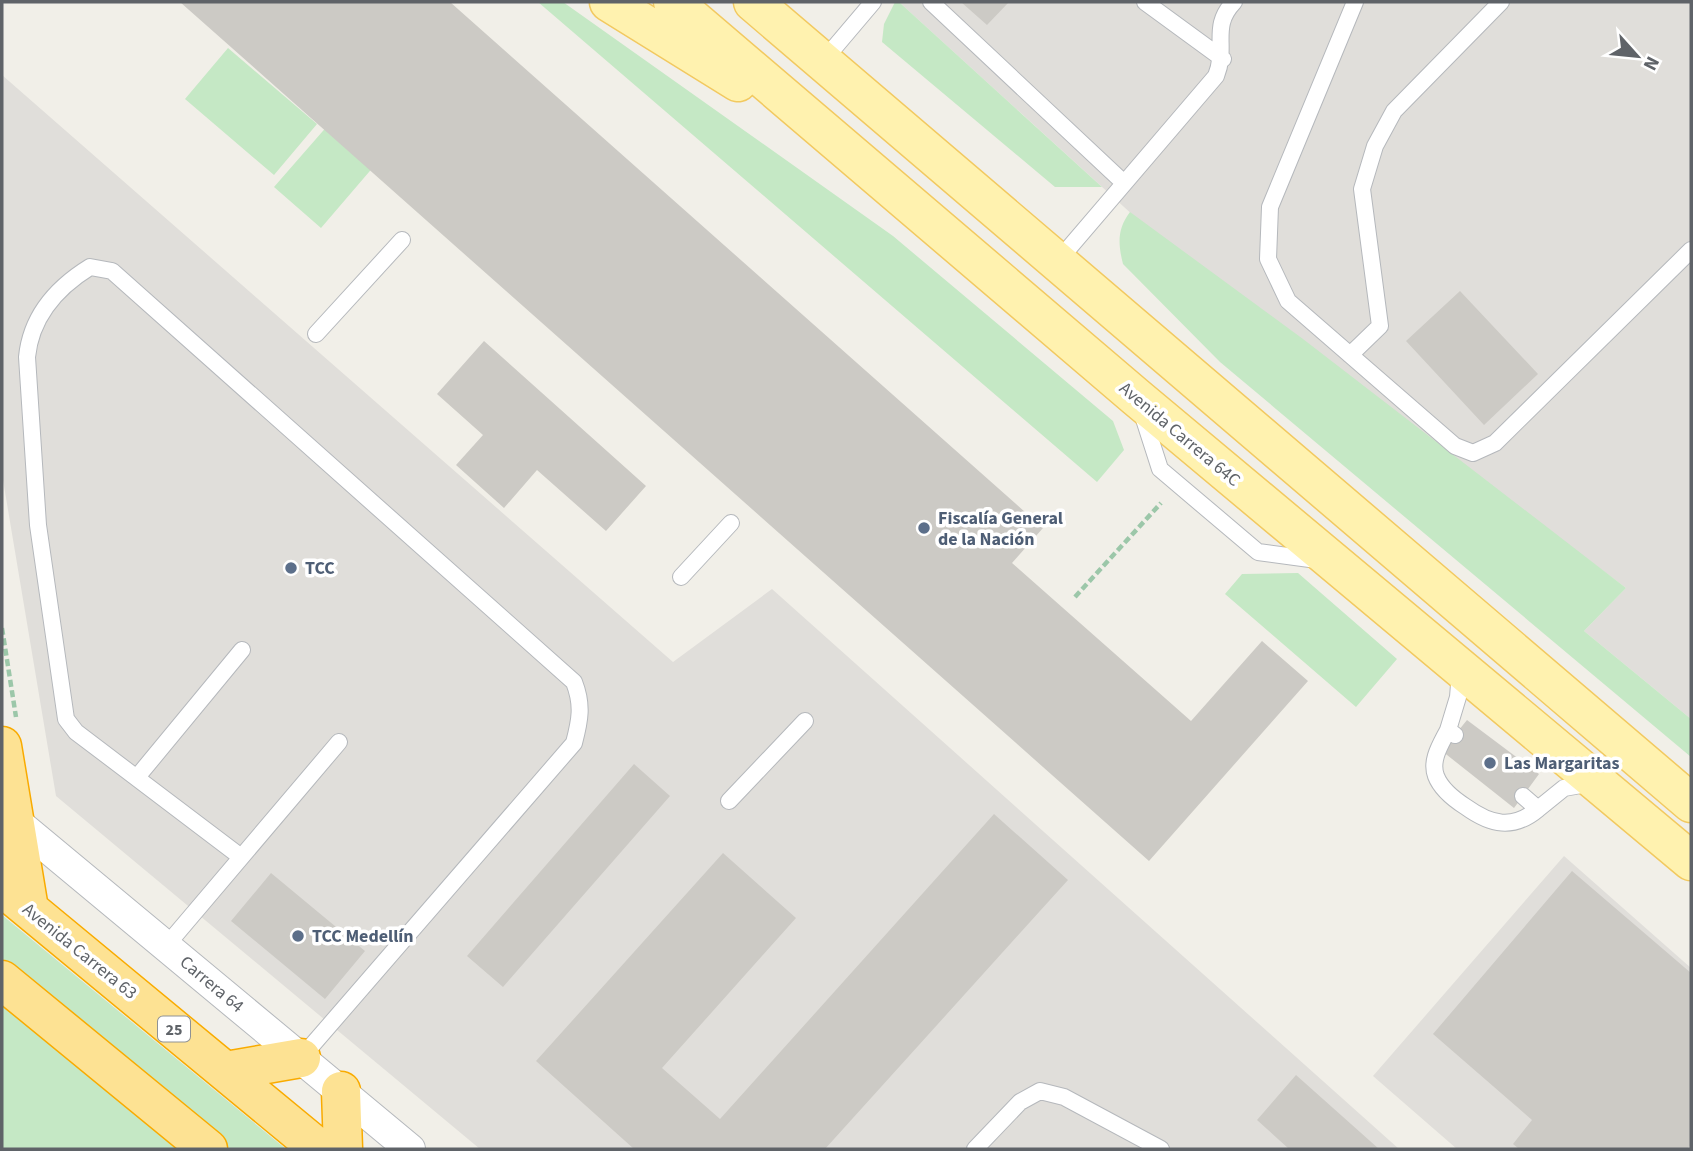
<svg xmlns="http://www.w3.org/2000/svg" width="1693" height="1151" font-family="'Source Sans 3',sans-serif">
	<rect width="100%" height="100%" fill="#f1efe8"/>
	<path fill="#e0deda" d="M899,2h792v717l-107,-88 42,-43 -491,-371z
		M2,75l671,587 99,-73 627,560h-919l-424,-353 -54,-322z
		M1564,856l127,112v181h-234l-84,-73z"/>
	<path fill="#c5e8c5" d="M538,2h25l330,234 220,185 11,29 -27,32z
		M895,2h4l203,185h-47l-173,-145 2,-18z
		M228,48l89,76 -43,51 -89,-76z
		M329,124l46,41 -54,63 -47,-41z
		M1130,212l173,127 323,249 -42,43 107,88v38l-471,-395 -97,-98c-5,-20 -6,-35 7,-52z
		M1298,573l99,86 -41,48 -131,-113 17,-20z
		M2,915l284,234h-55l-229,-188z
		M2,1000l179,149 -179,-1z"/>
	<path fill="#cccac5" d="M180,2h270l593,526 -31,35 179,158 71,-80 46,40 -159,180z
		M961,2h48l-22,23z
		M1460,291l78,83 -54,51 -78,-84z
		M484,341l162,145 -40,45 -69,-61 -33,38 -48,-43 27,-30 -46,-41z
		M1467,720l72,54 -25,34 -72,-57z
		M634,764l36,32 -167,191 -36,-31z
		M994,814l74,66 -243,269h-191l-98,-88 187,-208 73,65 -134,150 58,51z
		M1572,871l119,102v172l-4,4h-168l-6,-5 19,-24 -99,-86z
		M271,873l94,78 -40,48 -94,-78z
		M1296,1075l83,74h-90l-32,-29z"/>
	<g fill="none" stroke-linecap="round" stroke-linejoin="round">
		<defs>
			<path id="lane" d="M931,2l193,181
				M1145,2l78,57
				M1355,2l-85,205 -2,52 20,42 167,145 18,7 22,-10 196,-193
				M823,61l50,-59
				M1057,262l159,-186c12,-30 -6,-49 18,-74
				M316,334l86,-94
				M1350,355l30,-29 -18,-137 13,-43 19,-35 107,-109
				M1142,413l18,56 98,83 59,8
				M681,577l50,-54
				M1448,730c-7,14 -18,30 -12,46 5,13 19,24 30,31 25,18 47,23 72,2
				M1455,735l-7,-5 10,-33 2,-24
				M138,776l104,-126
				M1523,796l15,13 26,-21 28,-5
				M729,801l76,-80
				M241,857l-165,-125 -10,-13 -28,-194 -11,-168c4,-40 29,-69 63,-90l22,4 462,411c9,23 6,38 0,61l-273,315
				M166,946l173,-204
				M975,1149l45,-47 20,-11 24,6 97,52"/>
			<path id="street" d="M14,820l396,329"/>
			<path id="primary" d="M609,2l129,80
				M673,2l463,395 555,464
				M753,2l938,801"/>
			<path id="highway" d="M2,746l27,163
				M2,887l317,262
				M2,980l206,169
				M226,1071l75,-13
				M341,1091l2,58"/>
		</defs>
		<use href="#lane" stroke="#b5b8bc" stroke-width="18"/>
		<use href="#street" stroke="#b5b8bc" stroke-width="32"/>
		<use href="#primary" stroke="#f2c960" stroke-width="41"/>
		<use href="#highway" stroke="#f9ab00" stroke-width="41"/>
		<path stroke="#9cc7a9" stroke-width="4.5" stroke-dasharray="7 3.5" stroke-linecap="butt" d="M1075,597l86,-94
			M2,628l14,89"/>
		<use href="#lane" stroke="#fff" stroke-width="16"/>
		<use href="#street" stroke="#fff" stroke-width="30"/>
		<use href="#primary" stroke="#fff2af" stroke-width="38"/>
		<use href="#highway" stroke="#fde293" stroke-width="38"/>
	</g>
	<g fill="#5c6f8a" stroke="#fff" stroke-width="2.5">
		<circle cx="924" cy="528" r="7"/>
		<circle cx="291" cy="568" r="7"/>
		<circle cx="1490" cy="763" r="7"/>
		<circle cx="298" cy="936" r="7"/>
	</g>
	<g text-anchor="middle" stroke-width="7" stroke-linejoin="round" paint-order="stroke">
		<rect fill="#fff" stroke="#8f9295" stroke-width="2" x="158" y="1016.5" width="32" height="25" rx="5"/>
		<g font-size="16" font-weight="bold" fill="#5f6368">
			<text x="174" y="1035">25</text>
		</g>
		<g font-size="18" fill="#5f6368" stroke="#fff">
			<text transform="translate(1180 434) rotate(40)" y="6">Avenida Carrera 64C</text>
			<text transform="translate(80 951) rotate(39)" y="6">Avenida Carrera 63</text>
			<text transform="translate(212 984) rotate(40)" y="6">Carrera 64</text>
		</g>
		<g font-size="18" font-weight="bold" fill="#4e5e75" stroke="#fff" text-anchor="start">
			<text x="938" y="524">Fiscalía General<tspan x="938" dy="21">de la Nación</tspan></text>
			<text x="305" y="574">TCC</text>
			<text x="1504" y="769">Las Margaritas</text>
			<text x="312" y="942">TCC Medellín</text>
		</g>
	</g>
	<rect width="1693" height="1151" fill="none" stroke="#5f6368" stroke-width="7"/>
	<g transform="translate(1637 56) rotate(117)" stroke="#ffffff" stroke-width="5" paint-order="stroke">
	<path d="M0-5L12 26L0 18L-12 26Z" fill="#5f6368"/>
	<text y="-10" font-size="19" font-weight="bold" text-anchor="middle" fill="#5f6368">N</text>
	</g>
</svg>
